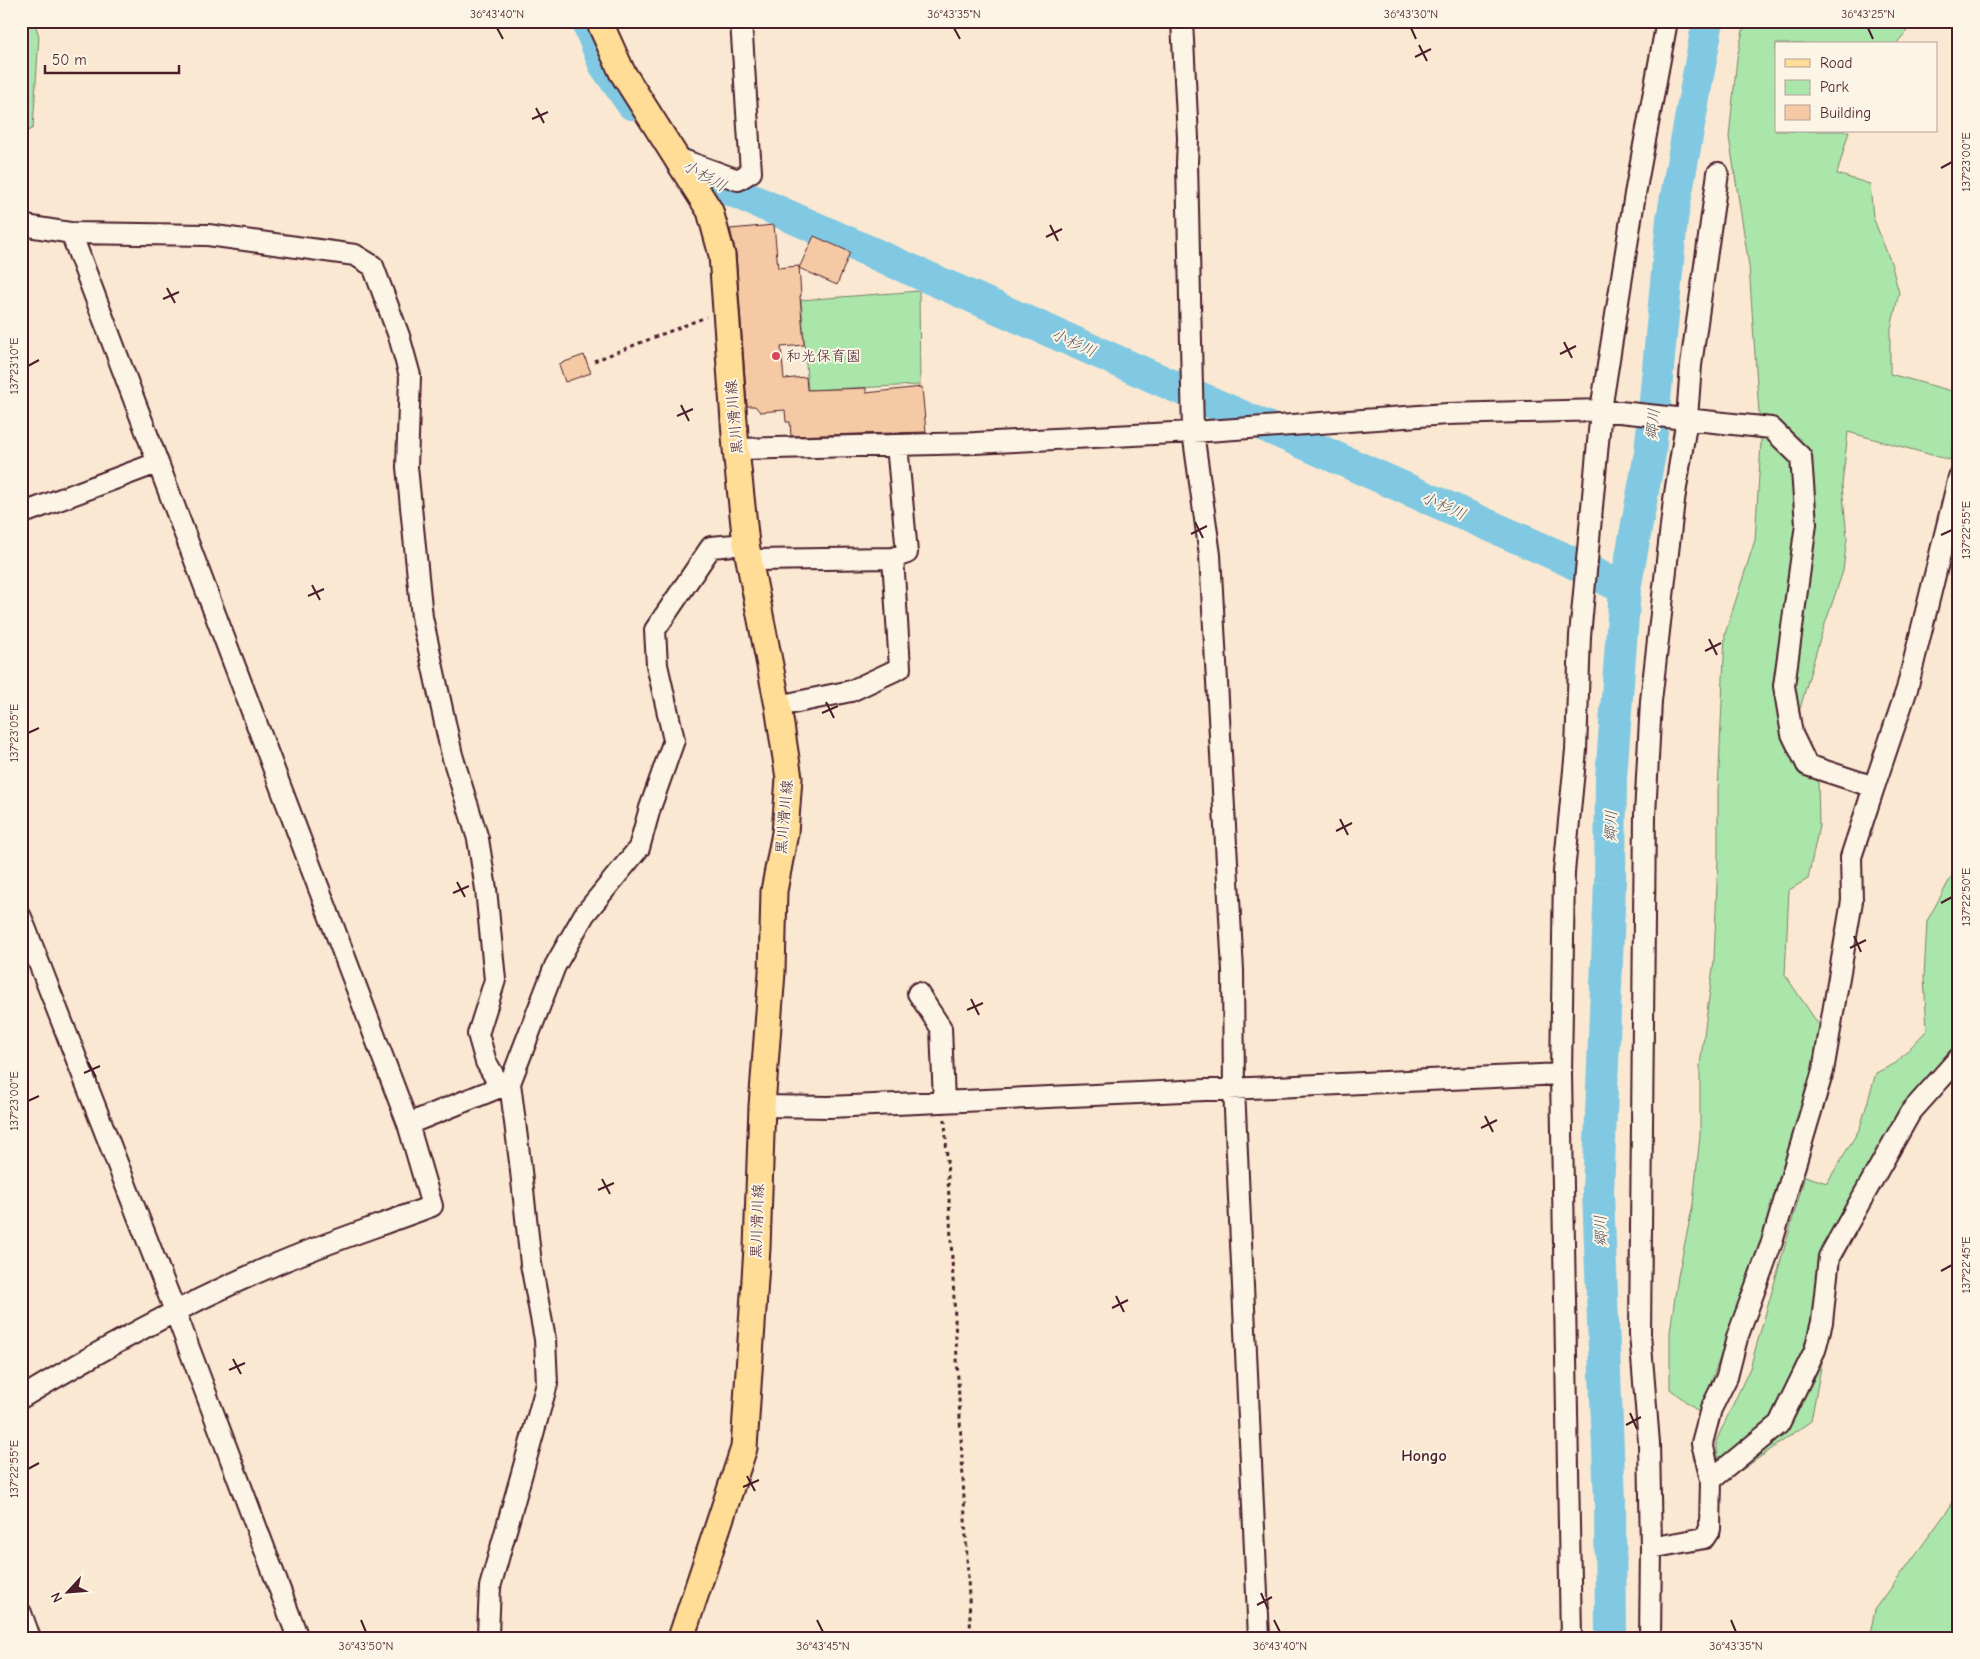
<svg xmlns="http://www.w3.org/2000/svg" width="1980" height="1659" font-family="'Comic Neue','Klee One',sans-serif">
	<rect width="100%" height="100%" fill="#fae8d2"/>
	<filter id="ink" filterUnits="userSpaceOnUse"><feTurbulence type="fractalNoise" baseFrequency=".02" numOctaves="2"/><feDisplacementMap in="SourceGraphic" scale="10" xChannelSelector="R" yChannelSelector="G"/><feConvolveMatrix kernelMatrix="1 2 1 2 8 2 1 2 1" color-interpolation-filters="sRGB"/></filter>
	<g filter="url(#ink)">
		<path fill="#aae5aa" stroke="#7a826a" d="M21,21h13l5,15 -6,92 -12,7z
			M1745,21h170l-19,23h-120v87h73l-12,43 33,10 3,33 18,46 8,30 -9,40v41l69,19v19l-9,48 -102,-28 -6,53 5,53 -4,33 -24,71 -31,109 30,31 1,44 -11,53 -19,11 -4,85 38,56 -42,158 -81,224 -30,-24v-57l8,-56 15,-72 7,-69v-70l14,-105 4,-101v-67l7,-158 30,-94 6,-97 -12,-177 -20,-129 8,-79z
			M919,291l1,94 -112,5 -7,-90z
			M1959,863v206l-37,44 -30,50 -54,103 -10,64 -17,91 -89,63 -6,-43 34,-73 55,-192 22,7 33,-55 16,-55 20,-10 31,-33 -3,-53 3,-56z
			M1959,1487v151h-90l6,-28 73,-100z"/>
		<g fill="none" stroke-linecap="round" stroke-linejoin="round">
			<path stroke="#81c9e2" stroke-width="32" d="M587,21l17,43 28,40
				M680,162l48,27 835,369 62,31
				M1611,1638l-1,-136 -12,-309 12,-311 1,-104 14,-189 25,-136 22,-234 36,-198"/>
		</g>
		<path fill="#f6c9a5" stroke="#4a1f2b" d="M774,225l4,43 21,-2 2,30h-1l4,49 -23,2 3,32 22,-2 1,13 59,-2v5l56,-6 4,45 -135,4 -1,-14h-4l-1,-12 -25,2 -5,-6h-8l-11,-152 -6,-25z
			M814,236l36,16 -13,33 -38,-17z
			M584,355l7,18 -26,9 -6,-18z"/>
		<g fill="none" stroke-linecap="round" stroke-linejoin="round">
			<defs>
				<path id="minor" d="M1182,21l6,117 -1,25 6,269 17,123 23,416 1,117 25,550
					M677,158l61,22 13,-8 -10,-151
					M21,225l50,8 337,891 24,82c-53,20 -108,37 -160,60 -87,37 -170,83 -251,132
					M71,233l137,2 147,20 18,11 26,70 11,40 -3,91 15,150 30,138 26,84 8,50 9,91 -17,54 8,28 14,24
					M736,449l239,-6 218,-11 254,-18 154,-4 170,18 30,29 5,67 -22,162 8,48 15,31 67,22 33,-98 52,-212
					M21,514l136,-51
					M749,560l144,-2 14,-5 -10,-108
					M778,706l73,-15 49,-23 -7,-110
					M21,917l154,394 123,327
					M918,993l23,35 3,74
					M762,1106l67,1 732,-33
					M408,1124l102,-41 45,-117 29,-51 55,-67 11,-40 24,-68 -17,-75 -2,-35 56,-83 35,-3
					M1711,1480l-9,-37 9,-34 16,-32 10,-39 35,-96 51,-171 29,-170 -1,-44 23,-70
					M1651,1548l-2,-105 -9,-109 5,-519 6,-114 23,-201 13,-82 4,-53 27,-192
					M21,1613l9,25
					M488,1634l2,-47 57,-203 -2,-45 -14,-75 -11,-102 -10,-79
					M1571,1638l-10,-564 3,-202 12,-122 4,-114 21,-226 34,-216 32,-173
					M1650,1638l1,-90 53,-10 6,-9 1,-49 68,-56 36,-74 7,-28 7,-65 81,-144 49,-55"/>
				<path id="major" d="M599,21l23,51 88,139 12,44 14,194 10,95 32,162 11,72 -4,55 -11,58 -2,81 -10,134 -5,142 -13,200 -63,190"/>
			</defs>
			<use href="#minor" stroke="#4a1f2b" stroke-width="24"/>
			<use href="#major" stroke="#4a1f2b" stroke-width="29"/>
			<path stroke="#4a1f2b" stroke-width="3" stroke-dasharray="4 4" stroke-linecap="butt" d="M594,361l112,-44
				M945,1119l26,519"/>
			<use href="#minor" stroke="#fcf5e5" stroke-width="20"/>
			<use href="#major" stroke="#ffdd96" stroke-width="25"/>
		</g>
	</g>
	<path fill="none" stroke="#4a1f2b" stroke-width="2" d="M497,28l6,11M954,28l6,11M1411,28l5,11M1868,28l5,11M1419,45l8,16M1415,57l16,-8M536,108l8,15M532,119l16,-7M1941,168l11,-6M1050,225l8,16M1046,237l16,-8M167,288l8,15M163,299l16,-7M1564,342l8,16M1560,354l16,-8M28,366l11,-6M681,405l8,16M677,416l16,-7M1195,522l8,16M1191,534l16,-8M1941,535l11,-5M312,585l8,15M308,596l16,-7M1709,639l8,16M1705,651l16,-8M826,702l8,16M822,713l16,-7M28,733l11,-5M1340,819l8,16M1336,831l16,-8M457,882l8,15M453,893l16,-7M1941,903l11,-6M1854,936l7,16M1850,948l16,-8M971,999l8,16M967,1010l16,-7M88,1062l8,15M84,1073l16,-7M28,1101l11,-5M1485,1116l8,16M1481,1128l16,-8M602,1179l8,15M598,1190l16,-7M1941,1271l11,-6M1116,1296l8,16M1112,1308l16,-8M233,1359l8,15M229,1370l16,-7M1630,1413l7,16M1626,1425l15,-8M28,1469l11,-6M747,1476l8,15M743,1487l16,-7M1261,1593l7,16M1257,1605l15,-8M361,1620l5,12M817,1620l6,12M1274,1620l6,12M1731,1620l5,12"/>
	<circle fill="#d1495b" stroke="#fcf5e5" stroke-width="2" cx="776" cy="356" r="5"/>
	<g text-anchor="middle" stroke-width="4" stroke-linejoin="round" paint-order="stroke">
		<g font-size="15" fill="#4a1f2b" stroke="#fcf5e5" text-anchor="start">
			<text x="786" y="361">和光保育園</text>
		</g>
		<g font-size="15" fill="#4a1f2b" stroke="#fcf5e5">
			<text transform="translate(734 417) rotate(-95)" y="5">黒川滑川線</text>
			<text transform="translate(784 817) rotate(-85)" y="5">黒川滑川線</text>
			<text transform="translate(757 1221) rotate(-88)" y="5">黒川滑川線</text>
		</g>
		<g font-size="16" font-style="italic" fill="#5a5262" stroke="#fcf5e5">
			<text transform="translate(705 175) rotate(29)" y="6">小杉川</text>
			<text transform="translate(1074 342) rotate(24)" y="6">小杉川</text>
			<text transform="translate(1652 424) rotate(-85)" y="6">郷川</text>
			<text transform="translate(1444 505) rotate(24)" y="6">小杉川</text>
			<text transform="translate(1610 826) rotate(-88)" y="6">郷川</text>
			<text transform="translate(1600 1231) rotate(-92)" y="6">郷川</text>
		</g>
		<g font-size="16" font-weight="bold" fill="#4a1f2b" stroke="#fcf5e5">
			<text x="1424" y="1461">Hongo</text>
		</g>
	</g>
	<rect width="1980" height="1659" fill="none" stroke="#fcf5e5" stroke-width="55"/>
	<rect x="1775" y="42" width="162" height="90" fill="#fcf5e5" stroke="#b59f9b"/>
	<rect x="1785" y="59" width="25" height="8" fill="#ffdd96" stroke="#b59f9b"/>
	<text x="1820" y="68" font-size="15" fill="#4a1f2b">Road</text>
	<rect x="1785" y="80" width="25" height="15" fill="#aae5aa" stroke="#b59f9b"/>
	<text x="1820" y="92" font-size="15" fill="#4a1f2b">Park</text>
	<rect x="1785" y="105" width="25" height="15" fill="#f6c9a5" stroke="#b59f9b"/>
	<text x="1820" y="118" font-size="15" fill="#4a1f2b">Building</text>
	<g transform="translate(68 1592) rotate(244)" stroke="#fcf5e5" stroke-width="4" paint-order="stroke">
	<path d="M0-4L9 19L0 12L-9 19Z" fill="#4a1f2b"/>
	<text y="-8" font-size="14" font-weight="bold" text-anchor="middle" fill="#4a1f2b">N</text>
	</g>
	<path d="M45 65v8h134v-8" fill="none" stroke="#4a1f2b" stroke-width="2.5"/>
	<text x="52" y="65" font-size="15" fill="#4a1f2b" stroke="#fcf5e5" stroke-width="4" paint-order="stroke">50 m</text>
	<rect x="28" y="28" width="1924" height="1604" fill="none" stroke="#4a1f2b" stroke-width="2"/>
	<g font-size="12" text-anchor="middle" fill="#4a1f2b">
		<text x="497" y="18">36°43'40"N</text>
		<text x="954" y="18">36°43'35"N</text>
		<text x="1411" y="18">36°43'30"N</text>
		<text x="1868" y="18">36°43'25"N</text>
		<text transform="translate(1966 162) rotate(-90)" y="4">137°23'00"E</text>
		<text transform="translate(14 366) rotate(-90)" y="4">137°23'10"E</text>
		<text transform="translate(1966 530) rotate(-90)" y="4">137°22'55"E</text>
		<text transform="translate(14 733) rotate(-90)" y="4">137°23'05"E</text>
		<text transform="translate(1966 897) rotate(-90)" y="4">137°22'50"E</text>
		<text transform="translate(14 1101) rotate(-90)" y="4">137°23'00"E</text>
		<text transform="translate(1966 1265) rotate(-90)" y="4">137°22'45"E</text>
		<text transform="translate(14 1469) rotate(-90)" y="4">137°22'55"E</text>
		<text x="366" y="1650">36°43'50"N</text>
		<text x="823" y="1650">36°43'45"N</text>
		<text x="1280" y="1650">36°43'40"N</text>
		<text x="1736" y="1650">36°43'35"N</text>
	</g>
</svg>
